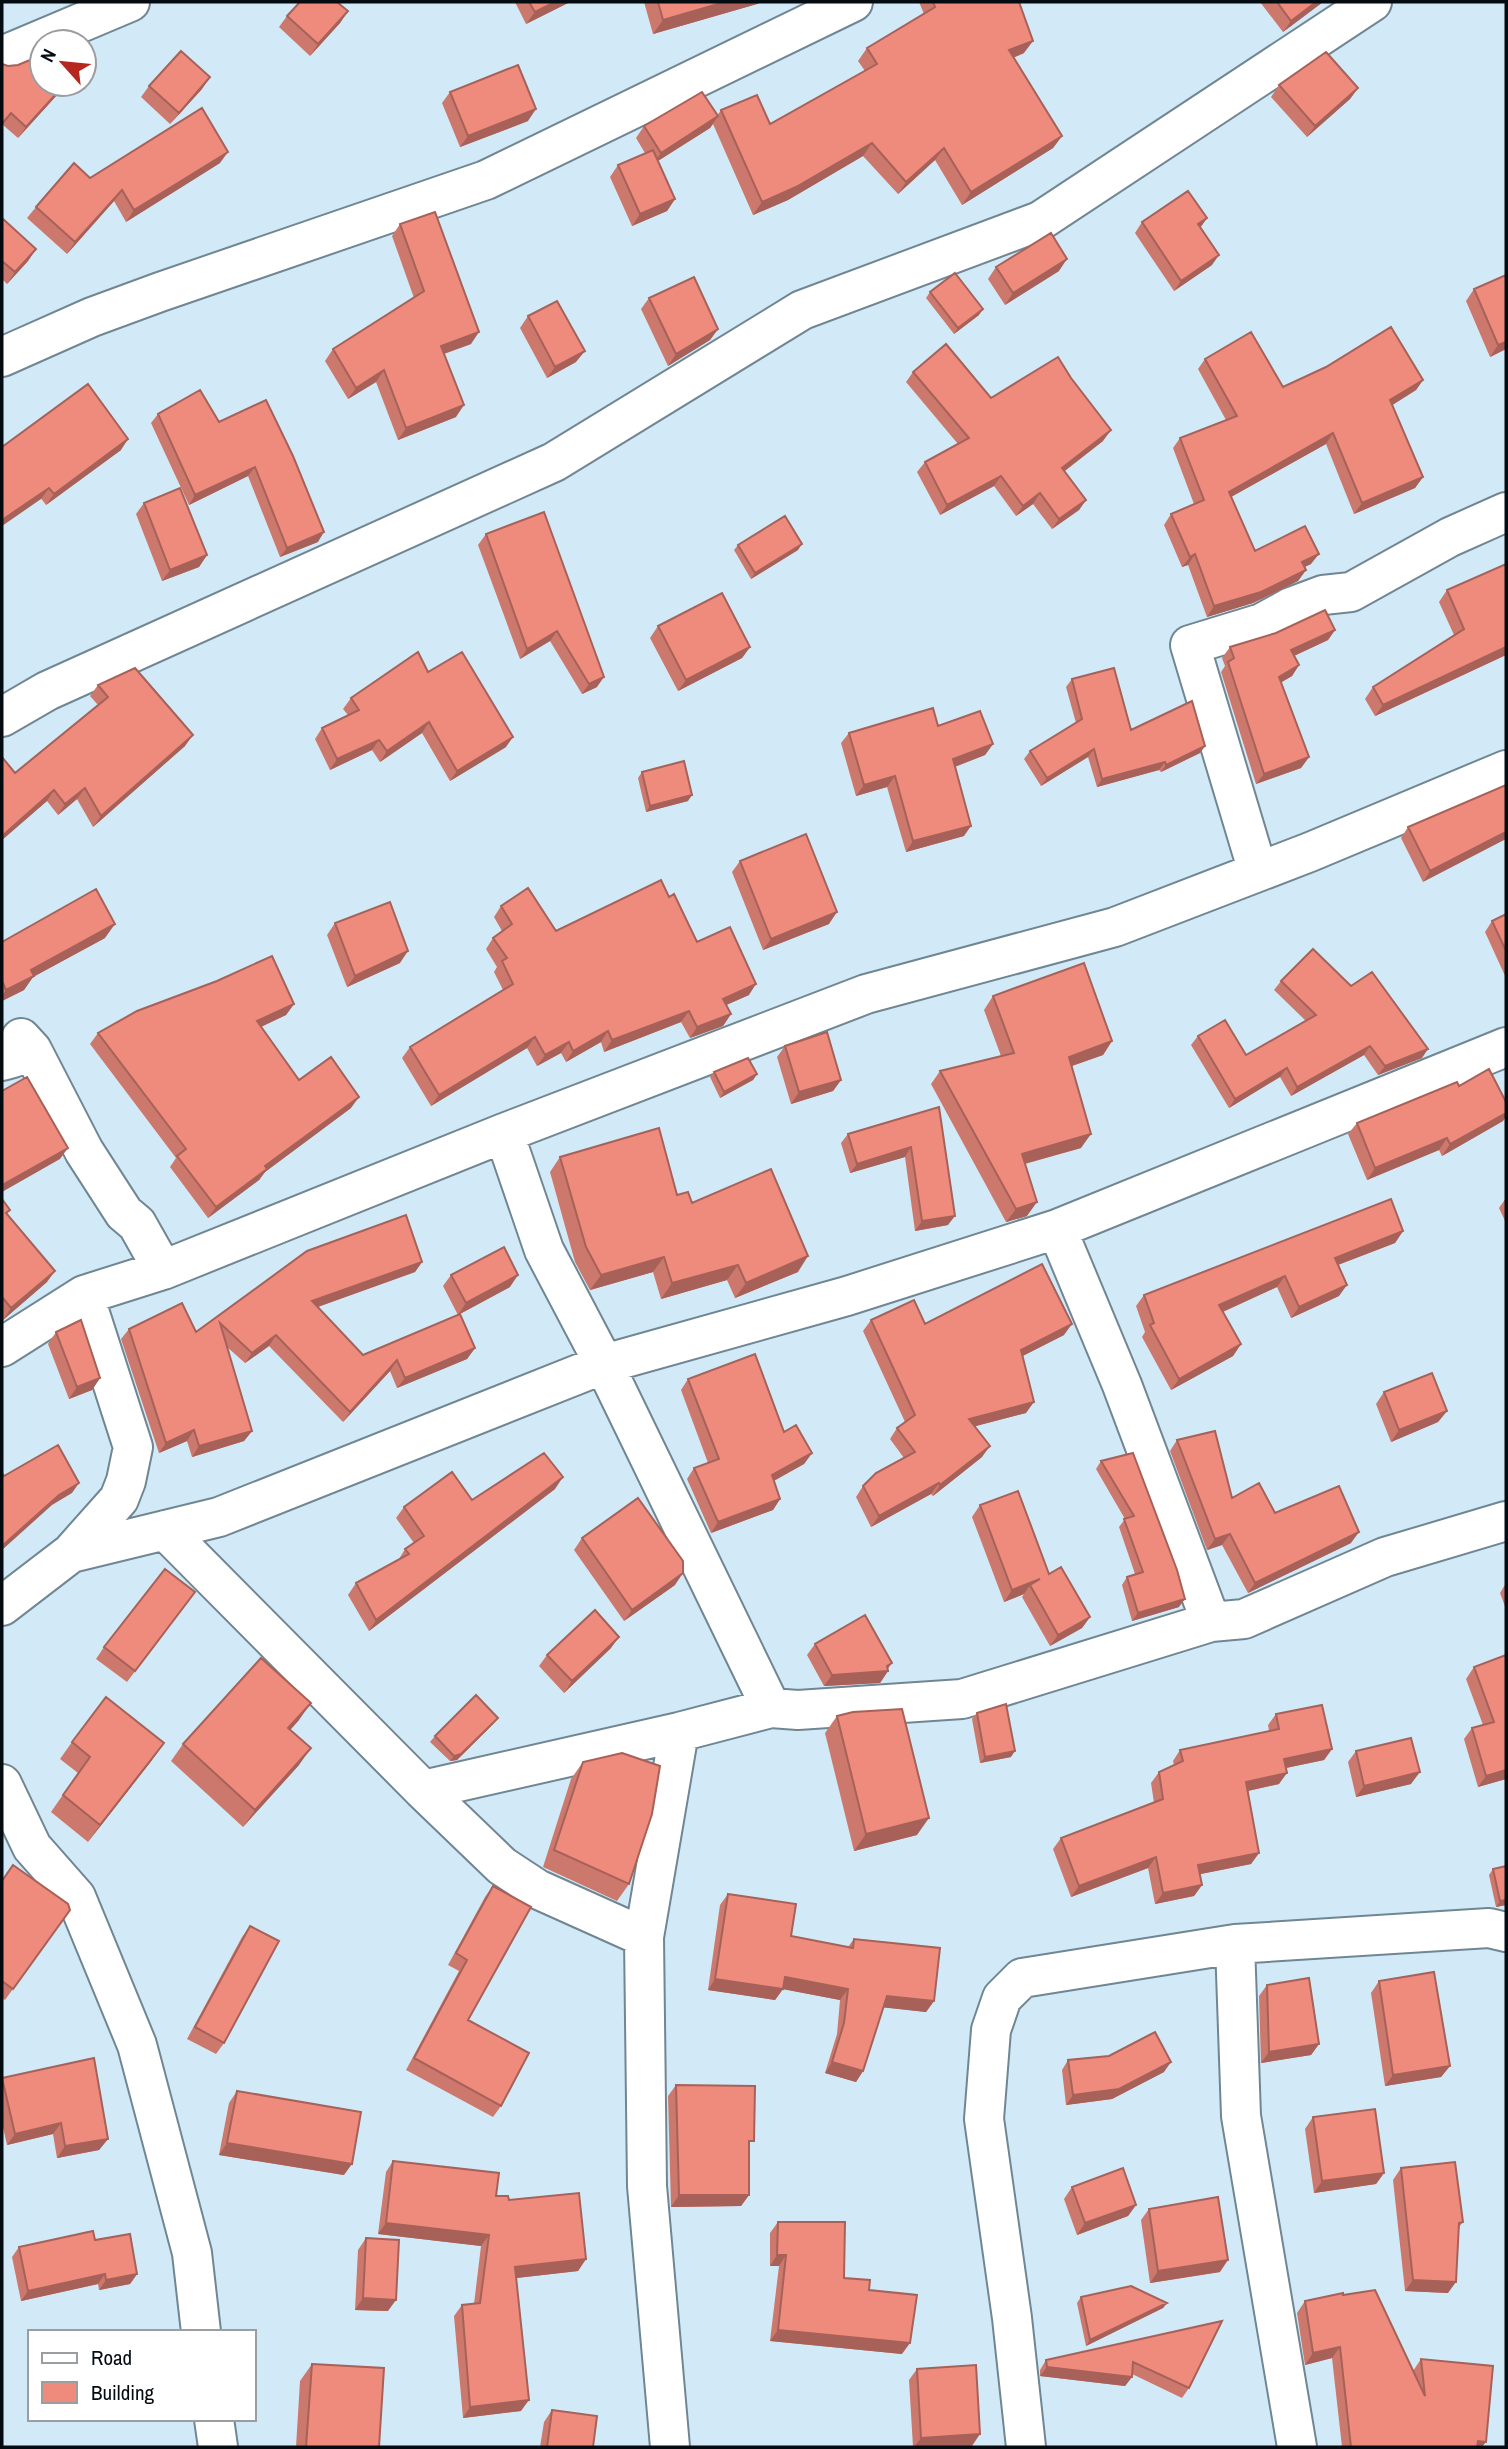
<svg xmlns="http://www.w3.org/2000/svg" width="1508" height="2449" font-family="'Archivo Narrow',sans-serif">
	<rect width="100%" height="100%" fill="#d2eaf8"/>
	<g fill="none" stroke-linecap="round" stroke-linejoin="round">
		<defs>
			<path id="street" d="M2,56l128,-54
				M2,357l90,-40 68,-25 326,-112 367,-178
				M2,717l45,-26 507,-229 248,-152 238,-89 332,-219
				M1258,872l-68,-227 72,-22 29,-16 32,-12 28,-3 99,-55 56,-25
				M2,1061l11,-3 8,-20 11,12 52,101 40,62 13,11 26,46
				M504,1133l40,117 60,114 167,344
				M1057,1229l65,156 89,237
				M2,1347l82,-52 79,-25 341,-137 362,-139 249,-67 195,-75 196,-82
				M165,1530l258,260
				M71,1553l148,-36 385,-153 243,-68 210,-67 449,-182
				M2,1606l69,-53 48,-54 7,-18 7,-34 -49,-152
				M2,1784l30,63 44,50 61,148 55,208 9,79
				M644,1937l35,-205
				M1235,1944l6,172 56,331
				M214,2419l4,28
				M670,2447l-23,-261 -3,-249 -107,-48 -35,-23 -79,-76 256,-58 92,-24 27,2 164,-11 249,-77 33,-3 141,-62 121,-36
				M1026,2447l-14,-129 -28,-199 7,-89 11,-32 20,-20 213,-34 254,-16 17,4"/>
		</defs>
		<use href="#street" stroke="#708692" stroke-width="42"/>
		<use href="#street" stroke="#fff" stroke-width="38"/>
	</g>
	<path fill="#cd786c" d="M515,2h55l-44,22z
		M644,2h118l-5,2 -104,30z
		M919,2h100l5,51 -11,5 49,78 -9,12 -91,57 -27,-45 -37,34 -35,-38 -75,44 -35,15 -40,-91 -3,4 -52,33 17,38 -8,12 -35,15 -22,-49 8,-12 27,-12 -9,-15 8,-12 73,-10 4,-6 49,14 95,-53 -7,-10 9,-13 57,-34z
		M1260,2h63l-40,30z
		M348,11l-8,12 -30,33 -31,-29 8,-11z
		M2,64l65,20 -49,54 -15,-13z
		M1279,85l79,3 -8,11 -43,38 -36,-40z
		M149,86l53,3 -32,35 -29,-27z
		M450,92l78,29 -68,26 -18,-44z
		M220,163l-94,59 -12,-21 -47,53 -40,-36 9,-11 54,-29z
		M2,218l34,31 -8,12 -21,23 -5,-5z
		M1207,218l-7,10 12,37 -38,26 -39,-58 7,-11z
		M400,224l71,120 -27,10 12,63 -58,23 -22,-58 -28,17 -23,-38 8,-12 81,-51 -22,-62z
		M996,267l63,4 -54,34 -17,-26z
		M1474,289l32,60 -16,8 -24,-56z
		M930,292l49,23 -25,19 -28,-36z
		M649,298l69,31 -8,11 -42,26 -27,-57z
		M528,316l48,46 -29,16 -27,-50z
		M1205,359l78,28 140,-7 -7,10 -24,15 31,72 -8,11 -61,26 -28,-70 -95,53 24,54 56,13 -7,3 2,3 -8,11 -45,22 -46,14 -19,-52 -6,2 -18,-42 7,-11 23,-10 -21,-56 7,-10 46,-18 -28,-51z
		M913,372l78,26 112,43 -38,30 21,29 -7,10 -27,19 -19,-25 -17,12 -22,-30 -54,29 -23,-43 8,-10 33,-18 -52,-62z
		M158,414l61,8 99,120 -38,15 -32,-81 -59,29 -38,-82z
		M2,447l119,3 -75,55z
		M144,503l63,52 -8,12 -37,14 -26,-67z
		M544,512l53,175 -15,7 -32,-53 -30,18 -42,-114 8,-11z
		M738,545l60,5 -47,29 -17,-29z
		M1447,590l59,65 -131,61 -10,-17 8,-12 81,-52 -15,-33z
		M658,626l92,21 -8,11 -64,33 -28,-53z
		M1335,630l-7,10 -34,16 5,9 -7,11 -11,6 28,75 -8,11 -45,16 -35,-112 4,-6 -3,-8 8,-11z
		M428,672l78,75 -56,34 -28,-48 -42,29 -8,-12 -42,20 -15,-31 7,-11 26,-13 -5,-6 8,-11z
		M1072,679l59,51 74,16 -5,7 -39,19 -2,-2 -62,17 -9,-30 -47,29 -17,-27 6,-8 46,-28 -10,-36z
		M98,685l87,61 -92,81 -16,-28 -19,16 -11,-14 -45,39v-83l13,16 83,-68 -8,-9z
		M938,726l55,18 -8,11 -30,12 9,69 -58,16 -19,-65 -31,9 -15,-53 8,-10z
		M642,772l46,29 -42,11 -8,-34z
		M1506,785l-83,97 -22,-44 7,-11z
		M740,861l89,63 -66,26 -31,-78z
		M669,897l28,45 52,53 -23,10 5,9 -8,12 -33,12 -9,-16 -77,30 -3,-10 -35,20 -5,-9 -24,13 -10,-18 -96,58 -29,-48 8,-11 93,-57 -9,-18 3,-5 -11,-18 7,-11 9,-7 -8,-14 7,-11 55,25z
		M1506,914v64l-21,-46 7,-11z
		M335,923l65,40 -53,24 -20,-52z
		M105,938l-72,39 -9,13 -22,11v-59z
		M1281,981l141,77 -44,17 -14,-20 -73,41 -11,-19 -51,31 -38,-63 7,-9 48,19 60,-34 -32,-31z
		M993,996l119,45 -9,14 -31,11 9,82 -56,16 2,52 -21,6 -75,-138 9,-13 61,-15 -17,-46z
		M294,1004l-8,11 -25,12 38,53 52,28 -86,64 -6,8 -51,38 -38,-51 6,-9 -86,-114 8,-11z
		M785,1046l56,34 -8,11 -42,13 -14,-47z
		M714,1072l43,2 -4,6 -33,18 -10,-21z
		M1459,1086l44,35 -61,35 -3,-6 -72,30 -19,-46 9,-11z
		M939,1107l9,118 -33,6 -10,-74 -55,16 -9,-30 7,-9z
		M560,1157l117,38 121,77 -63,26 -8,-18 -66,19 -8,-27 -63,18 -15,-28 -25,-90z
		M1506,1198v25l-7,-15z
		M2,1199l5,15 40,68 -44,38 -1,-1z
		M1403,1231l-8,12 -57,22 1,31 -48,22 -14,-31 -54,25 18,32 -8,12 -62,34 -29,-53 3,-5 -9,-26 8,-11z
		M422,1262l-7,10 -98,35 46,48 112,-7 -8,11 -70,29 -7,-17 -47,51 -74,-76 -24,17 -18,-16 25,84 -8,10 -52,16 -5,-16 -28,12 -38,-114 8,-10 67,3z
		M451,1275l59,12 -52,28 -15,-29z
		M871,1320l193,15 -42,21 4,57 -51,13 7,31 -49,39 -2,-2 -60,33 -15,-30 7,-11 41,-28 -14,-19 7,-11 8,-6 -42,-91z
		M56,1332l44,46 -8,12 -23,9 -21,-55z
		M688,1379l96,53 28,21 -8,11 -30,17 6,18 -7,11 -62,23 -24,-54 7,-11 14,-5 -27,-73z
		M1384,1392l63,19 -9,11 -47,20 -15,-38z
		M1177,1440l55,58 43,15 76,30 -103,50 -26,-48 -15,5 -37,-99z
		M1133,1453l46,154 -47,14 -10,-36 5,-8 8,-3 -16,-47 6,-8 -29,-50 5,-8z
		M555,1489l-186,142 -21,-36 8,-12 43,-24 6,-10 9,-6 -18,-25 8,-11 68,-7z
		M980,1505l110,112 -8,11 -32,18 -28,-49 2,-3 -20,8 -32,-85z
		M582,1538l93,47 -51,36 -50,-71z
		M1506,1583v26l-6,-16z
		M195,1592l-68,90 -31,-23 8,-12z
		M815,1644l73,25v2l-8,12 -56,3 -17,-31z
		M611,1648l-47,45 -25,-27 8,-11z
		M1506,1655v124l-28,8 -14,-48 8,-11 11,-3 -17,-46 8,-12z
		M977,1713l34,44 -31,6 -8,-44z
		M1276,1714l56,35 -8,11 -38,8 -7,16 -31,7 11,62 -8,11 -51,10 2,11 -8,11 -39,8 -7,-36 -77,29 -18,-48 8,-11 93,-35 -3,-20 8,-11 15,-7 -1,-4 7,-11 89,-19 -1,-6z
		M837,1716l80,119 -63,16 -29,-118z
		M299,1720l-9,10 9,35 -56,62 -72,-66 12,-17z
		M493,1724l-36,36 -7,1 -20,-19 5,-6z
		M72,1742l80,18 -64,82 -37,-30 27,-39 -18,-14z
		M1356,1751l55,33 -55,13 -8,-35z
		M583,1762l46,122 -12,17 -74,-34 28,-88z
		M1493,1869l13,36 -10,2 -7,-32z
		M2,1881l68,29 -65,90 -3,-2z
		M493,1886l-25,134 33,86 -8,11 -87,-47 53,-99 -11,-6 37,-68z
		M728,1894l63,42 57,11 6,-8 80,62 -8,11 -43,-5 -20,64 -7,11 -31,-9 12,-39 3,-34 -57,-11 -8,11 -67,-10 12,-85z
		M250,1926l-26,117 -8,11 -29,-15 55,-102z
		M1379,1981l71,85 -9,11 -56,9 -14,-93z
		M1267,1985l52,59 -8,11 -50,8 -2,-67z
		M1068,2060l96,12 -52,27 -46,6 -4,-35z
		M2,2078l106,61 -9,11 -42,8 -4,-24 -46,11 -5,-22z
		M676,2085l73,110 -8,11 -70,1 -3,-111z
		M237,2091l107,84 -125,-20 10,-52z
		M1313,2117l71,56 -8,11 -62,9 -9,-64z
		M393,2161l116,39 77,59 -8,12 -62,7 5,133 -58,7 -9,-102 8,-11 12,-1 7,-58 -103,-12 8,-62z
		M1401,2168l62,54 -4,5 -11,66 -43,-2 -12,-111z
		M1072,2187l64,18 -8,11 -51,19 -13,-36z
		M1149,2209l71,63 -70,11 -9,-63z
		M778,2222l66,56 25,12 33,64 -132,-13 9,-75h-9v-33z
		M366,2238l22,73 -33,-1 3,-60z
		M95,2240l42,34 -7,10 -31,6 -1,-6 -77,17 -9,-44 7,-10z
		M1343,2295l70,76 8,-12 61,88h-140l-10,-89 -27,7 -8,-52 8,-12z
		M1081,2297l86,6 -4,5 -77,38 -9,-43z
		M1222,2321l-33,67 -7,10 -50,-24v3l-7,9 -85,-10v-6l6,-10z
		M312,2364l67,83h-83l4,-66z
		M917,2369l55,77 -28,1h-31l-4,-67z
		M552,2410l41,37h-53l4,-25z"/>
	<path fill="#a76158" d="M555,2h15l-44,22 9,-12z
		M725,2h37l-5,2 -104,30 10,-14z
		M1316,2h7l-40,30 8,-11z
		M348,11l-8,12 -30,33 8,-12z
		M1033,41l-9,12 -24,10 9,-13z
		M210,77l-8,12 -32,35 9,-11z
		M65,84h2l-49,54 8,-11z
		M1358,88l-8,11 -43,38 8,-11z
		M536,109l-8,12 -68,26 8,-11z
		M718,116l-8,12 -57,36 8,-11z
		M1062,136l-9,12 -91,57 9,-13z
		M872,143l-9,13 -75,44 -35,15 9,-13z
		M944,148l-9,12 -37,34 8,-12z
		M228,152l-8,11 -94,59 8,-12z
		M122,190l-8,11 -47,53 8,-12z
		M675,199l-8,12 -35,15 8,-12z
		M1207,218l-7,10 -2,-4z
		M36,249l-8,12 -21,23 8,-12z
		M1219,255l-7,10 -38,26 7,-10z
		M1067,259l-8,12 -54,34 8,-12z
		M983,309l-4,6 -25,19 4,-6z
		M718,329l-8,11 -42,26 8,-12z
		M479,332l-8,12 -39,14 9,-12z
		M1506,342v7l-16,8 8,-12z
		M585,351l-9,11 -29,16 8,-11z
		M384,370l-8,12 -28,17 8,-11z
		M1423,380l-7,10 -33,21 7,-11z
		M464,405l-8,12 -58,23 8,-12z
		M1111,430l-8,11 -48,37 7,-10z
		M1333,433l-7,11 -104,58 7,-10z
		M128,439l-7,11 -75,55 8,-11z
		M255,467l-7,9 -59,29 6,-10z
		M1001,476l-7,10 -54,29 7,-10z
		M1423,477l-8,11 -61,26 8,-11z
		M49,488l-8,11 -39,27v-6z
		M1040,493l-7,11 -17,12 7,-10z
		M1086,500l-7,10 -27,19 7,-10z
		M324,532l-6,10 -38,15 7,-9z
		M802,544l-4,6 -47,29 4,-6z
		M1195,554l-7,11 -6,2 8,-10z
		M1319,554l-8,10 -17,8 8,-10z
		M207,555l-8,12 -37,14 8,-11z
		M1306,570l-8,11 -45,22 -46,14 7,-11z
		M1335,630l-7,10 -45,21 8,-11z
		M557,631l-7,10 -30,18 7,-10z
		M750,647l-8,11 -64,33 8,-11z
		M1506,647v8l-131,61 8,-11z
		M1299,665l-7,11 -20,12 7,-11z
		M604,677l-7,10 -15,7 7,-10z
		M429,722l-7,11 -42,29 7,-11z
		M193,735l-8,11 -92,81 8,-11z
		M513,737l-7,10 -56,34 7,-10z
		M379,740l-7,10 -42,20 7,-11z
		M993,744l-8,11 -39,15 7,-11z
		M1205,746l-5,7 -39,19 5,-7z
		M1094,749l-6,8 -47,29 6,-8z
		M1309,757l-8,11 -45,16 8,-10z
		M1165,762l-6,8 -62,17 5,-8z
		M895,776l-8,11 -31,9 8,-11z
		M85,788l-8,11 -19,16 7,-11z
		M54,790l-7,11 -45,39v-4z
		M692,795l-4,6 -42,11 4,-6z
		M971,826l-7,10 -58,16 7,-11z
		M1506,832v7l-83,43 7,-11z
		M837,912l-8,12 -66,26 8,-11z
		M115,924l-10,14 -72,39 -9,13 -22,11v-5l4,-6 25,-20z
		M408,951l-8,12 -53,24 8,-11z
		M756,984l-7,11 -34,15 8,-11z
		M294,1004l-8,11 -36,17 7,-11z
		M689,1011l-8,11 -77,30 8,-12z
		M731,1014l-8,12 -33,12 7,-11z
		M608,1031l-7,11 -35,20 7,-11z
		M535,1037l-8,11 -96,58 8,-11z
		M1112,1041l-9,14 -43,15 9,-13z
		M569,1042l-8,11 -24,13 8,-11z
		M1370,1046l-6,9 -73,41 6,-9z
		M1428,1049l-6,9 -44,17 7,-9z
		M1287,1068l-7,9 -51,31 6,-9z
		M757,1074l-4,6 -33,18 4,-6z
		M841,1080l-8,11 -42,13 8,-12z
		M359,1097l-8,11 -86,64 -6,8 -51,38 8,-11 49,-41z
		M1506,1113v4l-3,4 -61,35 8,-12z
		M1091,1134l-10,14 -69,19 10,-13z
		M1447,1138l-8,12 -72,30 8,-12z
		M911,1147l-6,10 -55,16 7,-9z
		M68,1148l-8,11 -58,33v-7z
		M1037,1202l-10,14 -21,6 10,-13z
		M955,1216l-7,9 -33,6 7,-10z
		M1403,1231l-8,12 -68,26 8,-11z
		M808,1256l-10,16 -63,26 11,-15z
		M664,1257l-11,15 -63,18 11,-15z
		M422,1262l-7,10 -111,40 8,-11z
		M738,1265l-11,15 -66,19 11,-16z
		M55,1271l-8,11 -44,38 8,-12z
		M518,1275l-8,12 -52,28 8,-12z
		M1285,1276l-8,11 -66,30 8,-12z
		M1347,1285l-8,11 -48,22 8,-11z
		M1072,1324l-8,11 -51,26 8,-11z
		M276,1335l-7,11 -24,17 7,-10z
		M1241,1344l-8,12 -62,34 8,-11z
		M475,1348l-8,11 -70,29 8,-10z
		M397,1360l-7,11 -47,51 7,-10z
		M100,1378l-8,12 -23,9 8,-12z
		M1034,1402l-8,11 -65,17 8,-11z
		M1447,1411l-9,11 -47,20 8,-12z
		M194,1430l-7,11 -28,12 7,-10z
		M252,1431l-8,10 -52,16 7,-11z
		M990,1446l-8,11 -49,39 7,-11z
		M812,1453l-8,11 -40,22 8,-11z
		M563,1477l-8,12 -186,142 7,-11z
		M79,1483l-7,10 -20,12 -50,45v-4l57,-51z
		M939,1483l-8,11 -60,33 8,-11z
		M780,1499l-7,11 -62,23 7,-11z
		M1359,1532l-8,11 -103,50 7,-10z
		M1230,1534l-8,11 -15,5 8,-11z
		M683,1573l-8,12 -51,36 8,-11z
		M1040,1579l-10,6 -6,9 -20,8 8,-12z
		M1185,1599l-6,8 -47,14 6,-8z
		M1090,1617l-8,11 -32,18 8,-11z
		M619,1637l-8,11 -47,45 8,-12z
		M892,1663l-6,8h2l-8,12 -56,3 8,-11 55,-9z
		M311,1703l-12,17 -22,25 11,-17z
		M498,1718l-5,6 -36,36 -7,1 4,-5z
		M164,1743l-12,17 -64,82 12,-17z
		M311,1748l-12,17 -56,62 12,-17z
		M1332,1749l-8,11 -48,10 8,-11z
		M1015,1751l-4,6 -31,6 5,-6z
		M1506,1770v9l-28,8 8,-11z
		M1420,1772l-9,12 -55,13 8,-11z
		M1287,1773l-8,11 -41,9 8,-11z
		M929,1818l-12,17 -63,16 12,-17z
		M1259,1853l-8,11 -60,12 7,-11z
		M1156,1857l-8,11 -77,29 8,-11z
		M1202,1885l-8,11 -39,8 8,-11z
		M1506,1900v5l-10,2 4,-6z
		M785,1977l63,12 -8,11 -63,-12z
		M715,1979l68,10 -8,11 -67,-10z
		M887,1996l47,5 -8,11 -47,-5z
		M1319,2044l-8,11 -50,8 8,-11z
		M832,2062l31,9 -7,11 -31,-9z
		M1171,2062l-7,10 -52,27 -46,6 7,-10z
		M1450,2066l-9,11 -56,9 8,-11z
		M61,2123l-8,11 -46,11 8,-11z
		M108,2139l-9,11 -42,8 8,-12z
		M227,2143l125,21 -8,11 -125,-20z
		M1384,2173l-8,11 -62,9 8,-12z
		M679,2195h70l-8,11 -70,1z
		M1136,2205l-8,11 -51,19 8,-12z
		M386,2223l103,12 -8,11 -103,-12z
		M777,2255h9l-7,11h-9z
		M586,2259l-8,12 -71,8 8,-12z
		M1228,2260l-8,12 -70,11 8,-12z
		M105,2274l-7,10 -77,17 7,-10z
		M137,2274l-7,10 -31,6 7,-10z
		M1413,2280l43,2 -8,11 -43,-2z
		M363,2298l33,2 -8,11 -33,-1z
		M1167,2303l-4,5 -77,38 4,-6z
		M778,2330l132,13 -8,11 -132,-13z
		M1340,2347l-8,11 -27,7 8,-12z
		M1047,2367l85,10 -7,9 -85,-10z
		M529,2400l-8,11 -58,7 7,-11z
		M980,2434l-8,12 -58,1 7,-9z
		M1478,2441l8,1 -4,5h-9z"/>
	<path fill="#ee8b7d" stroke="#a76158" stroke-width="2" d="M300,2h37l11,9 -30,33 -31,-28z
		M529,2h26l-20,10z
		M658,2h67l-62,18z
		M933,2h86l14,39 -24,9 53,86 -91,56 -27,-44 -38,34 -34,-39 -76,44 -34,15 -41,-92 36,-15 13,29 107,-60 -10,-16 68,-41z
		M1277,2h39l-25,19z
		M181,51l29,26 -31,36 -30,-27z
		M1326,52l32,36 -43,38 -36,-41z
		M42,55v29h23l-39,43 -15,-14 -9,11v-60l6,2 10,-1z
		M518,65l18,44 -68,27 -18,-44z
		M702,92l16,24 -57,37 -17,-27z
		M202,108l26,44 -94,58 -12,-20 -47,52 -39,-35 38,-44 16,15z
		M653,150l22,49 -35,15 -22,-49z
		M1188,191l19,27 -9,6 21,31 -38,26 -39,-59z
		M435,212l44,120 -38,14 23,59 -58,23 -22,-58 -28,18 -23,-39 91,-58 -24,-67z
		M2,218l34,31 -21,23 -13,-11z
		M1051,233l16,26 -54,34 -17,-26z
		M955,273l28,36 -25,19 -28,-36z
		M1506,275v67l-8,3 -24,-56z
		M694,277l24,52 -42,25 -27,-56z
		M557,301l28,50 -30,16 -27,-51z
		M1391,327l32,53 -33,20 33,77 -61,26 -29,-70 -104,59 26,59 50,-25 14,28 -17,8 4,8 -45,22 -47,14 -19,-52 -5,3 -19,-43 33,-14 -24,-62 57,-22 -32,-57 46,-27 32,55 43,-20z
		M946,344l45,54 67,-41 13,21 40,52 -49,38 24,32 -27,19 -19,-26 -17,13 -22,-30 -54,29 -22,-43 44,-24 -56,-66z
		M88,384l40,55 -74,55 -5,-6 -47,32v-73z
		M200,390l19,32 47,-22 27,56 31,76 -37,16 -32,-81 -60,28 -37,-81z
		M180,488l27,67 -37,15 -26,-67z
		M544,512l60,165 -15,7 -32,-53 -30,18 -41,-115z
		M785,516l17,28 -47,29 -17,-28z
		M1506,564v83l-123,58 -10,-18 91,-58 -17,-39z
		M722,593l28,54 -64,33 -28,-54z
		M1325,610l10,20 -44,20 8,15 -20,12 30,80 -45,17 -36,-112 6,-4 -4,-11 46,-14z
		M418,652l10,20 34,-20 51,85 -56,34 -28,-49 -42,29 -8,-11 -42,19 -15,-31 37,-18 -8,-12z
		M135,668l58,67 -92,81 -16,-28 -20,16 -11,-14 -52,46v-79l13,16 93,-76 -10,-12z
		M1114,668l17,62 61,-29 13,45 -39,19 -1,-3 -63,17 -8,-30 -47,29 -17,-27 52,-32 -10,-40z
		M933,708l5,18 42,-15 13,33 -40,15 18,67 -58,15 -18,-65 -31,9 -15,-52z
		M684,761l8,34 -42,11 -8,-34z
		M1506,785v47l-76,39 -22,-44z
		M806,834l31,78 -66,27 -31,-78z
		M661,880l8,17 5,-3 23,48 33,-15 26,57 -33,15 8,15 -34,13 -8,-16 -77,29 -4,-9 -35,20 -4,-9 -24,13 -10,-18 -96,58 -29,-48 103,-63 -11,-23 5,-3 -14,-20 19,-14 -11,-18 27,-18 28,43z
		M96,889l19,35 -84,46 3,6 -28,14 -4,-9v-39z
		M390,902l18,49 -53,25 -20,-53z
		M1506,914v37l-14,-30z
		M1313,949l38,37 21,-14 56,77 -43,17 -15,-20 -73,41 -10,-19 -52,31 -37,-63 27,-16 21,35 70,-40 -35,-34z
		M272,956l22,48 -37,17 42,59 32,-23 28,40 -94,69 2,3 -51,38 -39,-51 9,-7 -88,-116 39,-22 80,-30z
		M1084,963l28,78 -43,16 22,77 -69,20 15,48 -21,7 -76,-138 74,-18 -21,-57z
		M827,1032l14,48 -42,12 -14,-46z
		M748,1058l9,16 -33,18 -10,-20z
		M1489,1069l17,33v11l-56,31 -3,-6 -72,30 -18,-45 100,-41 2,4z
		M27,1077l41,71 -66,37v-94z
		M939,1107l16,109 -33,5 -11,-74 -54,17 -9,-30z
		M659,1128l18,67 11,-3 4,11 79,-34 37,87 -62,27 -8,-18 -66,18 -8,-26 -63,18 -15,-28 -26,-90z
		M2,1199l8,11 -4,3 49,58 -44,37 -9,-11z
		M1391,1199l12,32 -68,27 12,27 -48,22 -14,-31 -66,29 22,39 -62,35 -29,-54 4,-2 -10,-28z
		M406,1215l16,47 -110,39 51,54 97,-41 15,34 -70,30 -8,-18 -47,52 -74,-77 -24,18 -32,-30 32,108 -53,15 -5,-16 -28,13 -37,-114 53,-26 14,29 111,-81z
		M504,1247l14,28 -52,28 -15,-28z
		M1042,1264l30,60 -51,26 13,52 -65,17 21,27 -50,39 -1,-2 -60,33 -16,-30 13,-13 39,-21 -18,-24 18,-13 -44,-95 43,-20 11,24z
		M81,1320l19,58 -23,9 -21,-55z
		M755,1354l29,78 12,-7 16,28 -40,22 8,24 -62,23 -24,-54 25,-9 -31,-80z
		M1432,1373l15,38 -48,19 -15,-38z
		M1215,1431l17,67 27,-15 16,30 64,-27 20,46 -104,51 -25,-49 -15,5 -38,-99z
		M58,1445l21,38 -20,12 -57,51v-73l2,3z
		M544,1453l19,24 -187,143 -20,-37 53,-29 -4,-5 19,-13 -20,-29 48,-35 20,28z
		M1133,1453l44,117 8,29 -47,14 -11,-36 16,-5 -19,-53 10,-3 -33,-55z
		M1018,1491l31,83 12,-7 29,50 -32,18 -28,-50 10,-6 -28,11 -32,-85z
		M638,1498l45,63v12l-51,37 -50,-72z
		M165,1569l30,23 -60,79 -31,-24z
		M595,1610l24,27 -47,44 -25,-26z
		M865,1615l27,48 -5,3 1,5 -56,4 -17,-31z
		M1506,1655v115l-20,6 -14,-48 22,-6 -20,-55z
		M261,1658l50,45 -23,25 23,20 -56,62 -72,-66z
		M476,1695l22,23 -37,36 -7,2 -19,-20z
		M106,1697l58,46 -64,82 -37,-30 27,-38 -18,-15z
		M1006,1704l9,47 -30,6 -8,-44z
		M1322,1705l10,44 -48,10 3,14 -41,9 13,71 -61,12 4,20 -39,8 -7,-36 -77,29 -18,-48 102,-39 -4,-27 24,-11 -3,-11 99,-21 -3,-15z
		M902,1709l27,109 -63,16 -29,-118 16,-4z
		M1411,1738l9,34 -56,14 -8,-35z
		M622,1753l38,13 -8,48 -23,70 -75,-34 29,-88z
		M13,1865l55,39 2,6 -57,79 -11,-8v-100z
		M1506,1866v34l-6,1 -7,-32z
		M493,1886l38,21 -63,113 61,33 -28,53 -87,-48 53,-98 -11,-7z
		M728,1894l68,10 -5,32 62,12 1,-9 86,9 -6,53 -47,-5 -24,75 -31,-9 12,-39 4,-34 -63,-12 -2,12 -68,-10z
		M250,1926l29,15 -55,102 -29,-16z
		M1434,1972l16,94 -57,9 -14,-94z
		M1309,1978l10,66 -50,8 -2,-67z
		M1155,2032l16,30 -52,27 -46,6 -5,-35 41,-4z
		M94,2058l14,81 -43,7 -4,-23 -46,11 -13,-56z
		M676,2085l79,1 -1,55h-5v54h-70z
		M237,2091l124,21 -9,52 -125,-21z
		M1375,2109l9,64 -62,8 -9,-64z
		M393,2161l106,12 -3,23h12l1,4 70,-7 7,66 -71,8 14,133 -59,7 -8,-102 18,-2 9,-68 -103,-12z
		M1455,2162l8,60 -4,1 -3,59 -43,-2 -12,-112z
		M1123,2168l13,37 -51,18 -13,-36z
		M1218,2197l10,63 -70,11 -9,-62z
		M778,2222h67l-1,56 26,2 -1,10 48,5 -7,48 -132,-13 8,-75h-9z
		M93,2231l2,9 35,-6 7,40 -31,6 -1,-6 -77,17 -9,-44z
		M366,2238l33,2 -3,60 -33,-2z
		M1131,2286l36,17 -77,37 -9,-43z
		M1375,2290l50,106 -4,-37 72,7 -7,76 -8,-1 -1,6h-126l-11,-100 -27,6 -8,-52 38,-8v2z
		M1222,2321l-33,67 -56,-26 -1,15 -85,-10 -1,-7z
		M312,2364l72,4 -5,79h-73z
		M976,2365l4,69 -59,4 -4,-69z
		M552,2410l45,6 -4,31h-46z"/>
	<rect width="1508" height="2449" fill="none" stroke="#050c11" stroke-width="7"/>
	<rect x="28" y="2330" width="228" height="91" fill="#ffffff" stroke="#9b9ea0" stroke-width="2"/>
	<rect x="42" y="2353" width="35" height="10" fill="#ffffff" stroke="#9b9ea0" stroke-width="2"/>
	<text x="91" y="2365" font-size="21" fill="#050c11">Road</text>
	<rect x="42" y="2382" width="35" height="21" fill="#ee8b7d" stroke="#9b9ea0" stroke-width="2"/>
	<text x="91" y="2400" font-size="21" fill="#050c11">Building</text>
	<g transform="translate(63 63) rotate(297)"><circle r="33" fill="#ffffff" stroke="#9b9ea0" stroke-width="2"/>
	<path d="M0-5L12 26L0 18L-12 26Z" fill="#b5271f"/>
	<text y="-10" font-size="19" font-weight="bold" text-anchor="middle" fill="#050c11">N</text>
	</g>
</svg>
